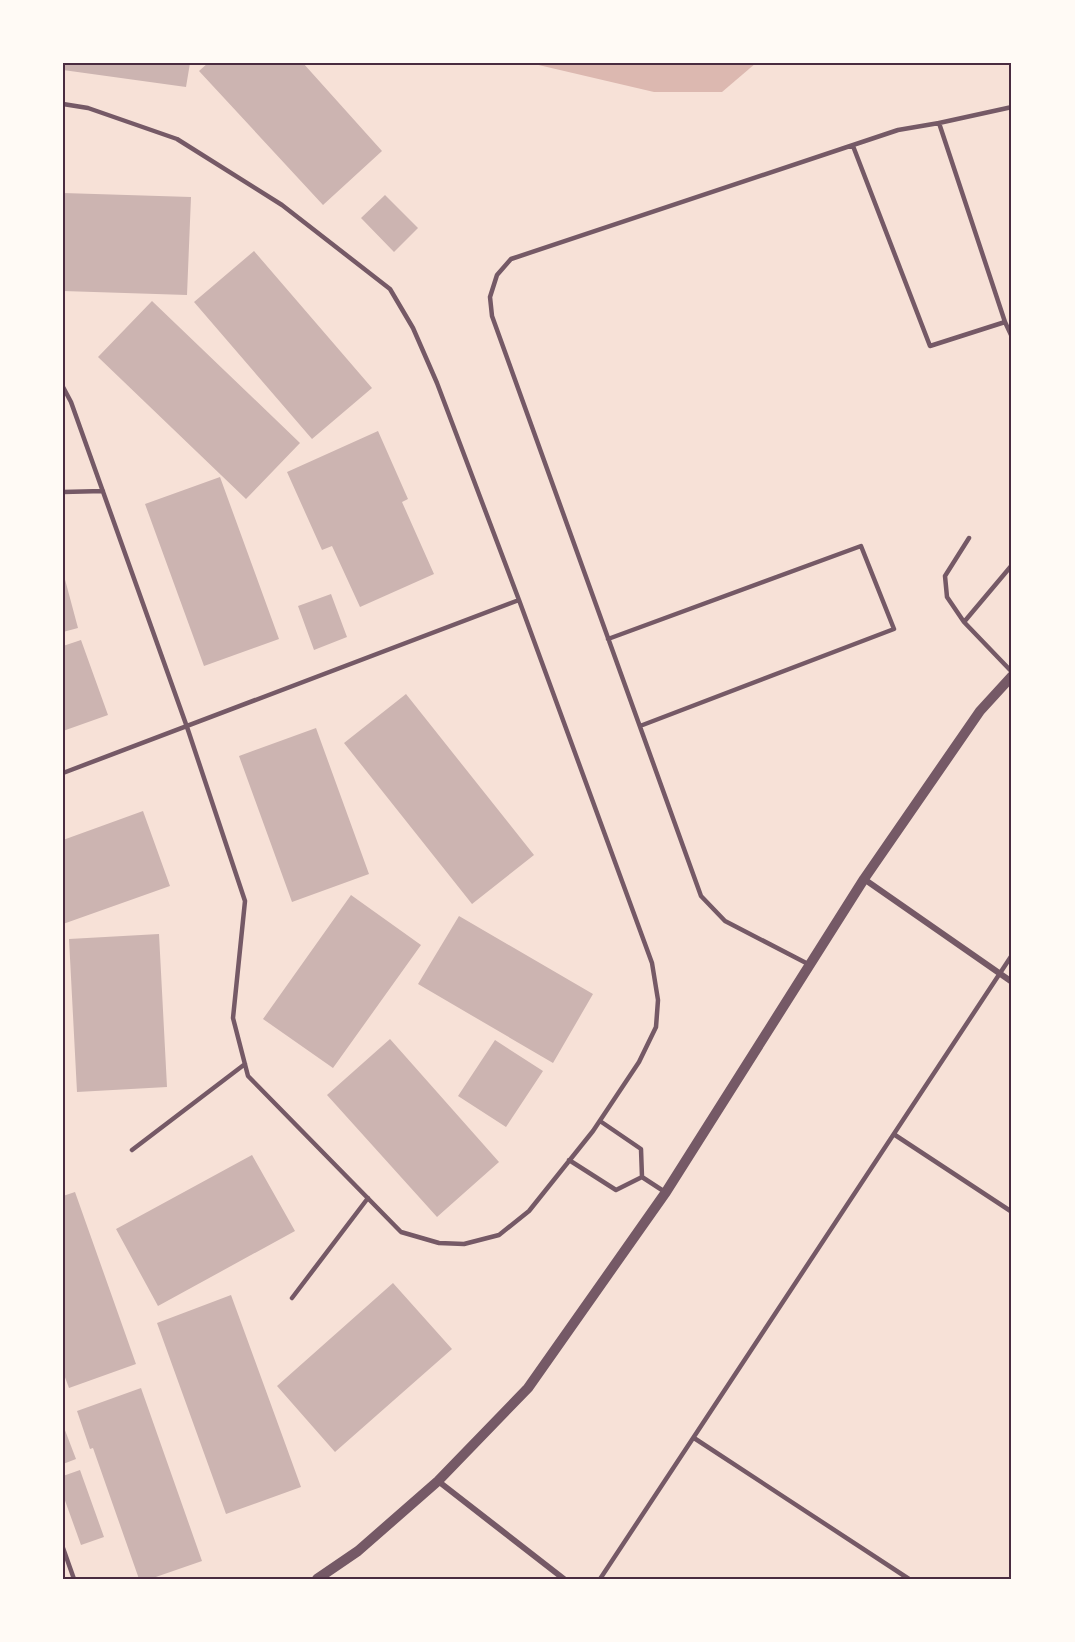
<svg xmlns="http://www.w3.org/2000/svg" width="1075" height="1642" font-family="'Space Grotesk',sans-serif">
	<rect width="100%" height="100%" fill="#f7e1d7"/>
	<path fill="#dcb8b0" d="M530,63h226l-34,29h-68z"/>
	<path fill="#ccb4b1" d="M63,63h127l-4,24 -123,-17z
		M208,63h95l79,88 -59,54 -124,-134z
		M63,193l128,4 -4,98 -124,-4z
		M385,195l33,33 -24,24 -33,-34z
		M254,251l118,137 -60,51 -118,-137z
		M152,301l148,142 -54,56 -148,-142z
		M378,431l30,68 -6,3 32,72 -74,33 -28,-61 -10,4 -35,-78z
		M220,477l59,162 -75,27 -59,-162z
		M63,572l15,56 -15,4z
		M331,594l16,43 -33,13 -16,-44z
		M81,640l27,75 -45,16v-85z
		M406,694l128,161 -62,49 -128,-161z
		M316,728l53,146 -77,28 -53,-146z
		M143,811l27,75 -107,38v-84z
		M351,895l70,50 -88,123 -70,-49z
		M459,916l134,78 -40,69 -135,-79z
		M159,934l8,153 -90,5 -8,-153z
		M390,1039l109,123 -62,55 -110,-122z
		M495,1040l48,31 -37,56 -48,-31z
		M252,1155l43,76 -137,75 -42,-77z
		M75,1192l61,172 -67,24 -6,-16v-176z
		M393,1283l59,66 -117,103 -58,-66z
		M231,1295l70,192 -75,27 -69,-191z
		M141,1388l61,173 -52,18h-11l-46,-131 -3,1 -13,-38z
		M63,1425l13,34 -13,5z
		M80,1470l24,67 -23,8 -18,-50v-19z"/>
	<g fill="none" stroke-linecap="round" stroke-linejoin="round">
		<path stroke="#755966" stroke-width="4.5" d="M63,104l25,4 89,31 105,66 108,84 23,39 24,55 82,217 133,363 6,37 -2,27 -17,35 -46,69 -64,80 -30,24 -35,9 -25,-1 -38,-11 -153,-156 -15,-58 12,-117 -58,-174 -116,-325 -8,-15
			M853,146l77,200 75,-24 -66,-199
			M1005,322l7,15
			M63,492l40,-1
			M1012,565l-48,57 48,50
			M964,622l-17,-25 -2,-21 24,-38
			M608,639l253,-93 33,83 -254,97
			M63,773l456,-173
			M810,965l-85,-44 -24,-25 -209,-580 -2,-19 7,-22 14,-16 387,-129 41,-7 73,-16
			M600,1121l41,28 1,28
			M895,1135l117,77
			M132,1150l113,-86
			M569,1160l47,30 26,-13
			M642,1177l23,15
			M292,1298l76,-100
			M694,1438l215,141
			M63,1548l11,31
			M600,1579l412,-624"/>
		<path stroke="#755966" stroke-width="6" d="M864,879l148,103
			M438,1481l126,98"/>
		<path stroke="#755966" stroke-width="10" d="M317,1579l41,-28 80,-70 90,-93 138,-196 198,-313 116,-168 32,-35"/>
	</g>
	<rect width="1075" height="1642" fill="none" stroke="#fffaf5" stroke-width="129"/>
	<rect x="64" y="64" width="946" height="1514" fill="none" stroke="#4a2c40" stroke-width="2"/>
</svg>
